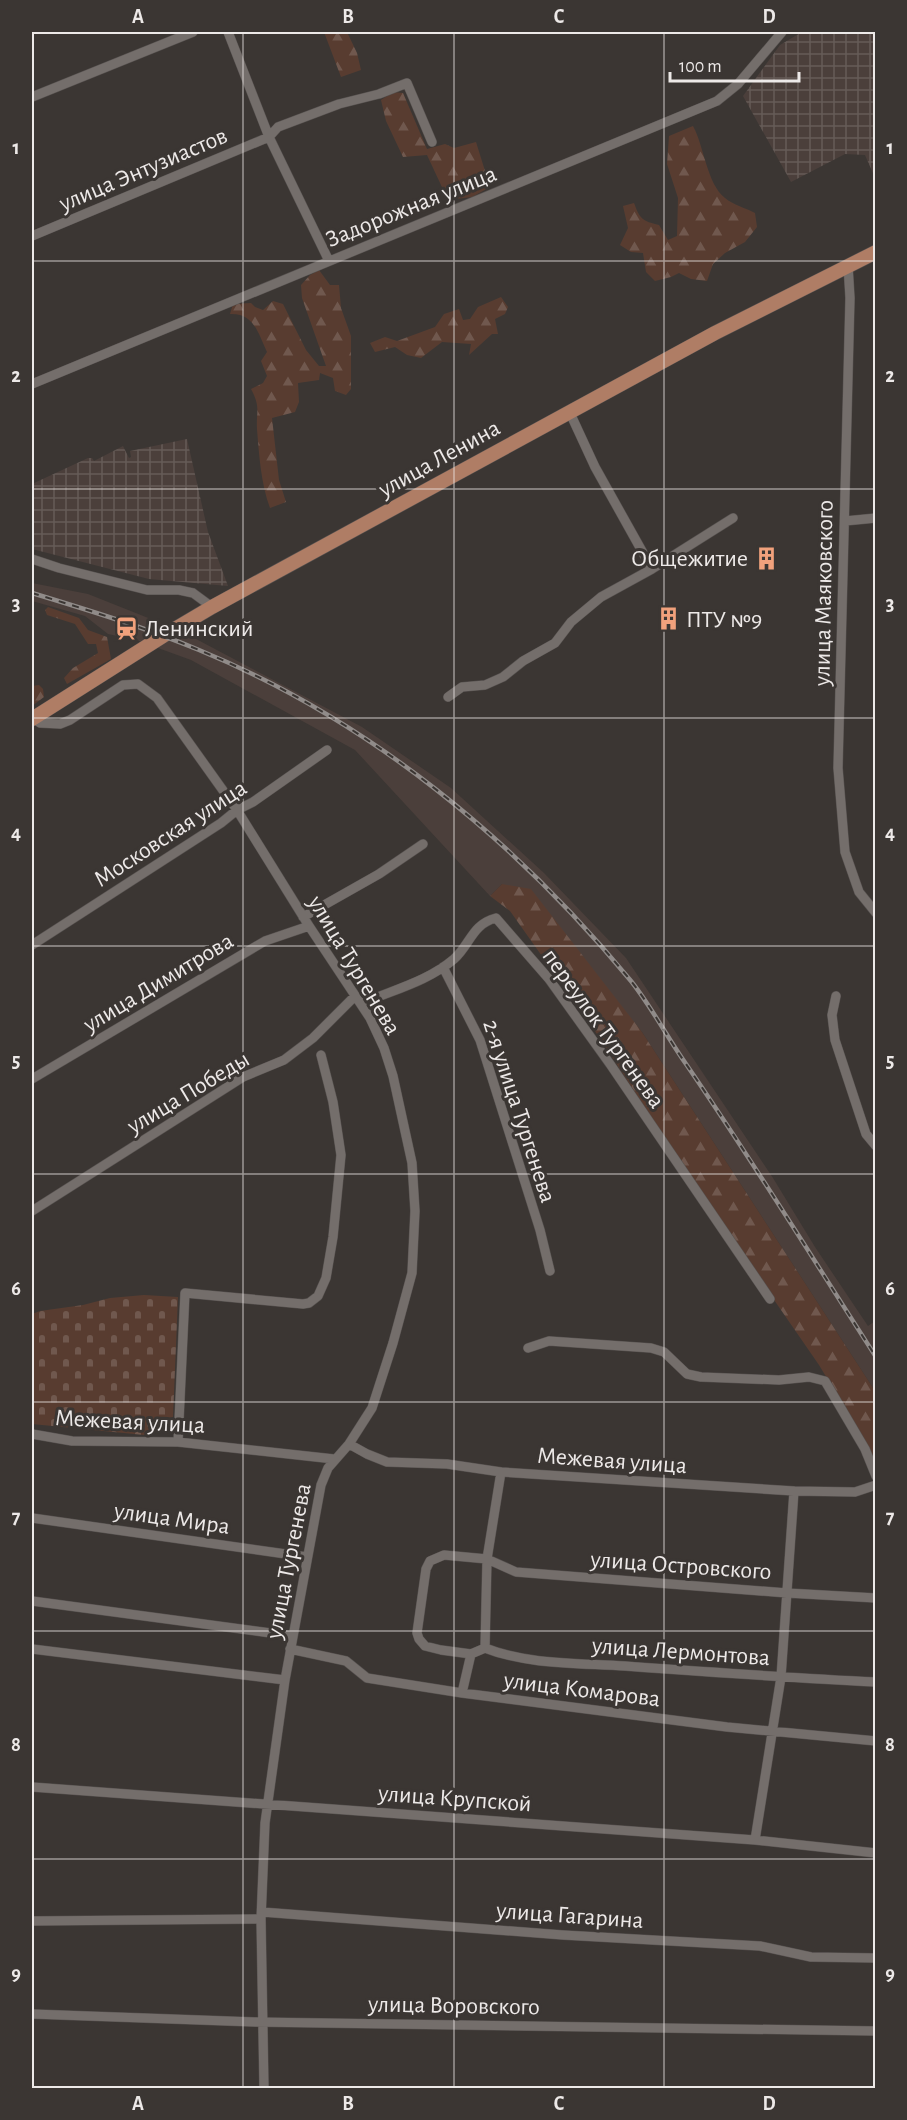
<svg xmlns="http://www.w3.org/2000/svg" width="907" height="2120" font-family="'Alegreya Sans',sans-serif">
	<defs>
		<pattern id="industrial-grid" width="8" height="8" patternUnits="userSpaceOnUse" patternTransform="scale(1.5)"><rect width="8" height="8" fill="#4b3f3b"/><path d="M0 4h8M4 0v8" fill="none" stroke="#655b57"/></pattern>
		<pattern id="forest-firs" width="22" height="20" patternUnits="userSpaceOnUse" patternTransform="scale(1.5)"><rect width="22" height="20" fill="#583c30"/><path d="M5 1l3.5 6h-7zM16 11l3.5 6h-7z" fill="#70584e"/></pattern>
		<pattern id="cemetery-stones" width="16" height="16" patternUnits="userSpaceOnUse" patternTransform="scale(1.5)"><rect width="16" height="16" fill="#583c30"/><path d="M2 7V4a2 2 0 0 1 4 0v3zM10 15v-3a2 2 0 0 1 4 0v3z" fill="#70584e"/></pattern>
	</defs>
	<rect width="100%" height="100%" fill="#3b3633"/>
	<path fill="#4b3f3b" d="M32,583l56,11 93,37 181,96 89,61 93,85 82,85 147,220 42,69 53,79 7,-5v70l-233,-359 -140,-148 -12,12 -135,-146 -164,-90 -55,-20 -28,-6 -23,-18 -53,-15z"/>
	<path fill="url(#industrial-grid)" d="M802,32h73v146l-10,-23 -20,-1 -54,28 -48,-86 37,-51z
		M187,439l21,93 20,54 -79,-7 -117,-30v-65l56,-26h4l2,3 29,-15 6,12 2,-1 -1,-6z"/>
	<path fill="url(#forest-firs)" d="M324,32h23l10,21 4,17 -20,7z
		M393,92l10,1 24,56 18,-5 9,4 22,-6 14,45 -18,10 -24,3 -21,-45 -24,2 -17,-36 -5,-21z
		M693,126c11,20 14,58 32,72 8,7 21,10 30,15l2,14 -12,15 -20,11 -12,11 -6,17 -16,-2 -12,-6 -8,4 -16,4 -9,-9 -3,-19 -12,-1 -11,-7 8,-17 -5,-22 11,-3c6,16 8,18 25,22l9,15 9,-4 1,-38 -11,-34 2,-28z
		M319,270l11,15h9l2,23 10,28v53l-5,6 -11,-4 -2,-13 -13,-5 -1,7 -21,3 1,19 -4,10 -23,6 7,62 7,22 -16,6c-9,-24 -11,-54 -13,-79 -1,-19 4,-21 -6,-40l12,-6 4,-7 -6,-15 6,-9c-9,-19 -13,-39 -37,-38l3,-10 18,-1 4,4 8,3 10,-9 10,3 23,46 13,16h7l-24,-68 -1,-13 9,-10z
		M501,297l7,10 -3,7 -10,5 3,15h-6l-23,21 2,-11 -29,-2 -21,16 -14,-3 -12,-8 -20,5 -5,-9 15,-6 12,4 38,-14 9,-13 15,-5 4,11 7,-1 8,-12z
		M48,607l31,11 9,12 19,7 4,22 -44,25 -3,-6 9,-10 25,-15 -2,-9h-8l-13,-20 -28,-9 -2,-5z
		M39,685l4,4 1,8 -12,9v-20z
		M502,884l29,5 111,143 233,359v72l-7,-17 -49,-81 -103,-149 -123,-188 -83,-117 -20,-15z"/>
	<path fill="url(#cemetery-stones)" d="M144,1295l34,2 -5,120 -29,18 -112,-11v-110l8,-3 43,-6 27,-7z"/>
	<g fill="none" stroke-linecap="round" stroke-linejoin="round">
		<defs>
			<path id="minor" d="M228,32l41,105 60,124
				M32,97l161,-65
				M32,236l237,-99 9,-10 61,-23 40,-10 28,-11 25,59
				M848,265l2,33 -12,470 7,84 14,40 17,21
				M32,384l685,-283 21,-17 44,-52
				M570,413l25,54 57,102
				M845,521l31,-3
				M32,559l27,9 88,22h32l14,3 19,14
				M448,697l14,-10 23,-2 18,-8 20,-16 32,-18 16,-21 30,-25 51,-28 81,-51
				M33,718l7,5 20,1 10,-4 53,-35 15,-1 19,14 80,112 72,116 61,92 14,30 9,28 19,87 3,48 -3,62 -19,70 -21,65 -23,36 -21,24 -7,17 -36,195 -20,143 -4,96 3,169
				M303,917l76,-43 44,-30
				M32,945l189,-122 16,-13 16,-8 74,-52
				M443,967l37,73 60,190 10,41
				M836,996l-4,19 3,25 31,94 10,12
				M361,1004c31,-14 66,-22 93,-45 16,-14 18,-35 42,-41l53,61 61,85 160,235
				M32,1079l233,-138 44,-15
				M32,1211l211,-134 41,-17 29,-22 42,-42
				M528,1348l21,-7 102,7 13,4 23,22 14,3 78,3 30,-3 16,4 40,68 11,27
				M32,1434l40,7 106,1 156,17
				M178,1442l7,-149 118,11 6,-1 9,-7 8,-18 7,-41 8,-82 -8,-53 -12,-47
				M349,1444l18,10 20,8 60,2 54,8 293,19 61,1 21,-7
				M32,1518l275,39
				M32,1601l261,35
				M485,1648l-14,6 -30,-4 -16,-4 -6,-7 -2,-6 9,-64 4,-8 14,-6 43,4 29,13 271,21 89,5
				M485,1648c43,17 94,15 140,18 83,6 167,12 251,16
				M485,1648l2,-89 14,-87
				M32,1649l253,31
				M290,1649l56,12 21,17 95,15 265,34 149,14
				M462,1693l9,-39
				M32,1787l723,53 121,13
				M755,1840l26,-163 13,-186
				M262,1912l301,23 197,11 51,11 65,1
				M32,1921l229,-2
				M32,2014l223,8 621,9"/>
			<path id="primary" d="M32,719l131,-83 49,-29 503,-274 161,-81"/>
		</defs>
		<use href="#minor" stroke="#575250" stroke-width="10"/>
		<use href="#primary" stroke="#575250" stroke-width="15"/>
		<use href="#minor" stroke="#746e6b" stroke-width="9"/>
		<use href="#primary" stroke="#af7d65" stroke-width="14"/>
		<defs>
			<path id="rail" d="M32,593c56,17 112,34 167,57 170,70 316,190 432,331 20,25 36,56 55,83 66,96 127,195 190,293"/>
		</defs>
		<use href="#rail" stroke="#908b89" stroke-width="4.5"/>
		<use href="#rail" stroke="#3b3633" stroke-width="2" stroke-dasharray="7" stroke-linecap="butt"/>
	</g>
	<path fill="none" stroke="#ede9e8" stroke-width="1.5" stroke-opacity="0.55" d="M243,32v2056M454,32v2056M664,32v2056M32,261h844M32,489h844M32,718h844M32,946h844M32,1174h844M32,1402h844M32,1631h844M32,1859h844"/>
	<defs>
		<symbol id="building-bare" viewBox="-9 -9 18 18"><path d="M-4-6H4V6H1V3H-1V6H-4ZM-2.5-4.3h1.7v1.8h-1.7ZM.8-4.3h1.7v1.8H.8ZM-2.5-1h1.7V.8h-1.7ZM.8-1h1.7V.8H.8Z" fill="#f1a17c" stroke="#3b3633" stroke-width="2.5" paint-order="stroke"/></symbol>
		<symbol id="station-bare" viewBox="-9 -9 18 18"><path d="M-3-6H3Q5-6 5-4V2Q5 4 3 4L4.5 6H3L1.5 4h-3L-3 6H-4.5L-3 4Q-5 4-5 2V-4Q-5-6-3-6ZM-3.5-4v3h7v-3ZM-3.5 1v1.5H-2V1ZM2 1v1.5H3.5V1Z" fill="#f1a17c" stroke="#3b3633" stroke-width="2.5" paint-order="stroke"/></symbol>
	</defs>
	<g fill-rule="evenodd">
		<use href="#building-bare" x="750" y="542" width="33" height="33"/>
		<use href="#building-bare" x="652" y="602" width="33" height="33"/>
		<use href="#station-bare" x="110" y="612" width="33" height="33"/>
	</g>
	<g text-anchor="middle" stroke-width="6" stroke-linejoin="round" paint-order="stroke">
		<g font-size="24" fill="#ede9e8" stroke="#3b3633">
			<text transform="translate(143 169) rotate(-23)" y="8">улица Энтузиастов</text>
			<text transform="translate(411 206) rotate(-22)" y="8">Задорожная улица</text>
			<text transform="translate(439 458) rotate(-29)" y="8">улица Ленина</text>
			<text transform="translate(823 593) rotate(-89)" y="8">улица Маяковского</text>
			<text transform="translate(170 833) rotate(-33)" y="8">Московская улица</text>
			<text transform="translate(355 965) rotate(59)" y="8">улица Тургенева</text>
			<text transform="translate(158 982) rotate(-31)" y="8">улица Димитрова</text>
			<text transform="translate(604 1028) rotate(54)" y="8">переулок Тургенева</text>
			<text transform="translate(188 1092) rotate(-31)" y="8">улица Победы</text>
			<text transform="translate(520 1111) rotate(72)" y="8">2-я улица Тургенева</text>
			<text transform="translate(130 1421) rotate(3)" y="8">Межевая улица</text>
			<text transform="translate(612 1460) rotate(4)" y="8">Межевая улица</text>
			<text transform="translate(172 1518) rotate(8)" y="8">улица Мира</text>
			<text transform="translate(288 1561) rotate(-79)" y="8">улица Тургенева</text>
			<text transform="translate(681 1565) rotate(4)" y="8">улица Островского</text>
			<text transform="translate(681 1651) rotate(4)" y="8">улица Лермонтова</text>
			<text transform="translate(582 1689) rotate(7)" y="8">улица Комарова</text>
			<text transform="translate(455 1798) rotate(4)" y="8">улица Крупской</text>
			<text transform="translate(570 1915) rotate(4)" y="8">улица Гагарина</text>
			<text transform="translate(454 2005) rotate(1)" y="8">улица Воровского</text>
		</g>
		<g font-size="24" fill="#ede9e8" stroke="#3b3633" text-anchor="start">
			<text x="748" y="566" text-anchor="end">Общежитие</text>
			<text x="686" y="627">ПТУ №9</text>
			<text x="145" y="636">Ленинский</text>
		</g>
	</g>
	<rect width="907" height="2120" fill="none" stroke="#3b3633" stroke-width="66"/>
	<path d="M670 72v9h129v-9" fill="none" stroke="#ede9e8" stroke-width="3"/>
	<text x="679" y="72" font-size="18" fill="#ede9e8" stroke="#3b3633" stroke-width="4.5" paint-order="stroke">100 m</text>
	<rect x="33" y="33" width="841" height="2054" fill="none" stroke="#ede9e8" stroke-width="2"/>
	<g font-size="20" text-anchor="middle" font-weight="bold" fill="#ede9e8">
		<text x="138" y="23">A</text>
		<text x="348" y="23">B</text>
		<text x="559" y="23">C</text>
		<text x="769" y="23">D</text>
		<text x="16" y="154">1</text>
		<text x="890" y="154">1</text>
		<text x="16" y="382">2</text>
		<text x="890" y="382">2</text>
		<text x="16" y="610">3</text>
		<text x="890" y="610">3</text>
		<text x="16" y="839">4</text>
		<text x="890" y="839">4</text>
		<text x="16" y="1067">5</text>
		<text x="890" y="1067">5</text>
		<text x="16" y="1295">6</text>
		<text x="890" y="1295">6</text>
		<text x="16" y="1523">7</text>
		<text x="890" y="1523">7</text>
		<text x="16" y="1751">8</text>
		<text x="890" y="1751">8</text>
		<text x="16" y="1980">9</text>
		<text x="890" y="1980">9</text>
		<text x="138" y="2110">A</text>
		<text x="348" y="2110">B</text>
		<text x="559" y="2110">C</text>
		<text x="769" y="2110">D</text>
	</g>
</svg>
